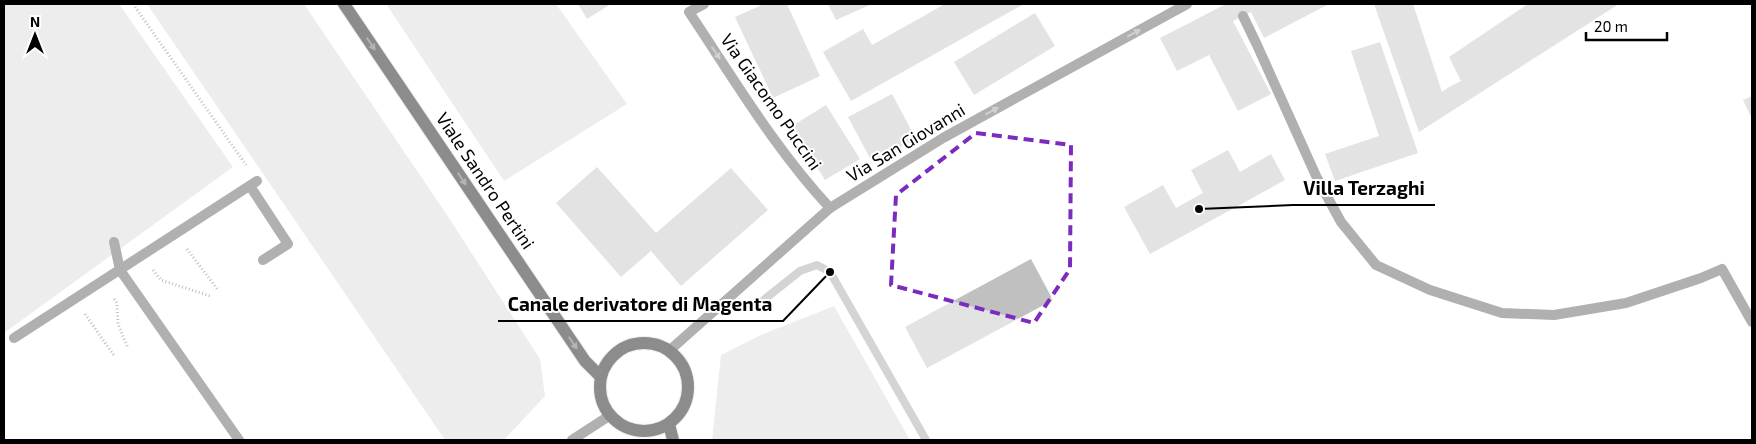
<svg xmlns="http://www.w3.org/2000/svg" width="1756" height="444" font-family="'Exo 2',sans-serif">
	<rect width="100%" height="100%" fill="#fff"/>
	<path fill="#d8d8d8" d="M4,4h115l114,163 -229,166z
		M147,4h157l143,211 93,144 5,37 -41,44h-59z
		M386,4h170l71,100 -123,77z
		M834,306l76,134h-198l9,-85 40,-20z"/>
	<g fill="none" stroke-linecap="round" stroke-linejoin="round">
		<path stroke="#9f9f9f" stroke-width="8" d="M761,302l39,-31 17,-6 13,7 96,168"/>
	</g>
	<path fill="#c0c0c0" d="M578,4h33l-24,15z
		M764,4h23l33,72 -47,22 -38,-81z
		M828,4h44l-36,16z
		M945,4h79l-173,97 -28,-49 40,-23 9,16z
		M1226,4h103l-65,34 -13,-26 -18,9 38,73 -33,17 -29,-56 -32,16 -17,-33z
		M1374,4h39l29,88 7,-5 12,-6 -12,-24 79,-53h91l-200,128z
		M1035,13l20,33 -81,49 -20,-33z
		M1380,42l38,111 -83,28 -10,-27 54,-18 -28,-85z
		M892,94l24,45 -44,23 -24,-45z
		M1752,96v23l-9,-19z
		M826,105l34,54 -35,21 -33,-54z
		M1228,150l12,22 31,-18 14,26 -135,74 -26,-47 39,-22 13,23 27,-15 -12,-23z
		M597,167l59,66 75,-65 37,42 -87,76 -30,-35 -30,26 -65,-74z
		M1031,259l22,41 -126,68 -22,-41z"/>
	<g fill="none" stroke-linecap="round" stroke-linejoin="round">
		<defs>
			<path id="primary" d="M344,4l241,357 15,15
				M600 387a44 44 0 1 1 88 0a44 44 0 1 1-88 0Z
				M669,424l4,16"/>
		</defs>
		<use href="#primary" stroke="#dbdbdb" stroke-width="14"/>
		<path stroke="#737373" stroke-width="3" stroke-dasharray="1 2.5" stroke-linecap="butt" d="M133,4l113,161
			M187,249l31,41
			M153,270l8,10 49,16
			M114,299l3,4 1,21 10,24
			M85,314l30,43"/>
		<path stroke="#515151" stroke-width="10" d="M1243,16l14,29 60,133 24,44 35,43 54,25 72,23 52,2 72,-12 75,-25 21,-9 30,53
			M250,186l38,58 -25,16
			M114,242l6,28 119,170
			M14,338l243,-157"/>
		<path stroke="#515151" stroke-width="10" d="M704,4l-15,8c45,67 86,137 141,196"/>
		<path stroke="#515151" stroke-width="10" d="M670,350l160,-142 113,-70 244,-134
			M572,440l37,-24"/>
		<use href="#primary" stroke="#000" stroke-width="12"/>
	</g>
	<defs><path id="oneway-solid" d="M-6-.8H1V-3.2L6.5 0L1 3.2V.8H-6Z" transform="scale(1.25)"/></defs>
	<g fill="#979797">
		<use href="#oneway-solid" transform="translate(1134 33) rotate(-29)"/>
		<use href="#oneway-solid" transform="translate(716 53) rotate(56)"/>
		<use href="#oneway-solid" transform="translate(992 111) rotate(-29)"/>
	</g>
	<g fill="#595959">
		<use href="#oneway-solid" transform="translate(371 44) rotate(56)"/>
		<use href="#oneway-solid" transform="translate(462 179) rotate(56)"/>
		<use href="#oneway-solid" transform="translate(573 343) rotate(56)"/>
	</g>
	<path d="M0 0H1756V444H0ZM976,133l95,12 -1,124 -36,54 -143,-38 5,-90z" fill="#fff" fill-opacity=".55" fill-rule="evenodd"/>
	<path fill="none" stroke="#7b2cbf" stroke-width="4" stroke-dasharray="10 6" stroke-linejoin="round" d="M976,133l95,12 -1,124 -36,54 -143,-38 5,-90z"/>
	<g text-anchor="middle" stroke-width="4" stroke-linejoin="round" paint-order="stroke">
		<g font-size="18" fill="#000" stroke="#fff">
			<text transform="translate(771 102) rotate(55)" y="6">Via Giacomo Puccini</text>
			<text transform="translate(906 143) rotate(-31)" y="6">Via San Giovanni</text>
			<text transform="translate(485 181) rotate(56)" y="6">Viale Sandro Pertini</text>
		</g>
	</g>
	<path fill="none" stroke="#000" stroke-width="2" d="M1199 209L1293 205H1435M830 272L783 321H498"/>
	<g fill="#000" stroke="#fff" stroke-width="2">
		<circle cx="1199" cy="209" r="5"/>
		<circle cx="830" cy="272" r="5"/>
	</g>
	<g font-size="19" text-anchor="middle" font-weight="bold" fill="#000" stroke="#fff" stroke-width="4" stroke-linejoin="round" paint-order="stroke">
		<text x="1364" y="195">Villa Terzaghi</text>
		<text x="640" y="311">Canale derivatore di Magenta</text>
	</g>
	<rect width="1756" height="444" fill="none" stroke="#000000" stroke-width="10"/>
	<g transform="translate(35 35)" stroke="#ffffff" stroke-width="4" paint-order="stroke">
	<path d="M0-4L9 19L0 12L-9 19Z" fill="#000000"/>
	<text y="-8" font-size="14" font-weight="bold" text-anchor="middle" fill="#000000">N</text>
	</g>
	<path d="M1586 32v8h81v-8" fill="none" stroke="#000000" stroke-width="2.5"/>
	<text x="1594" y="32" font-size="15" fill="#000000" stroke="#ffffff" stroke-width="4" paint-order="stroke">20 m</text>
</svg>
